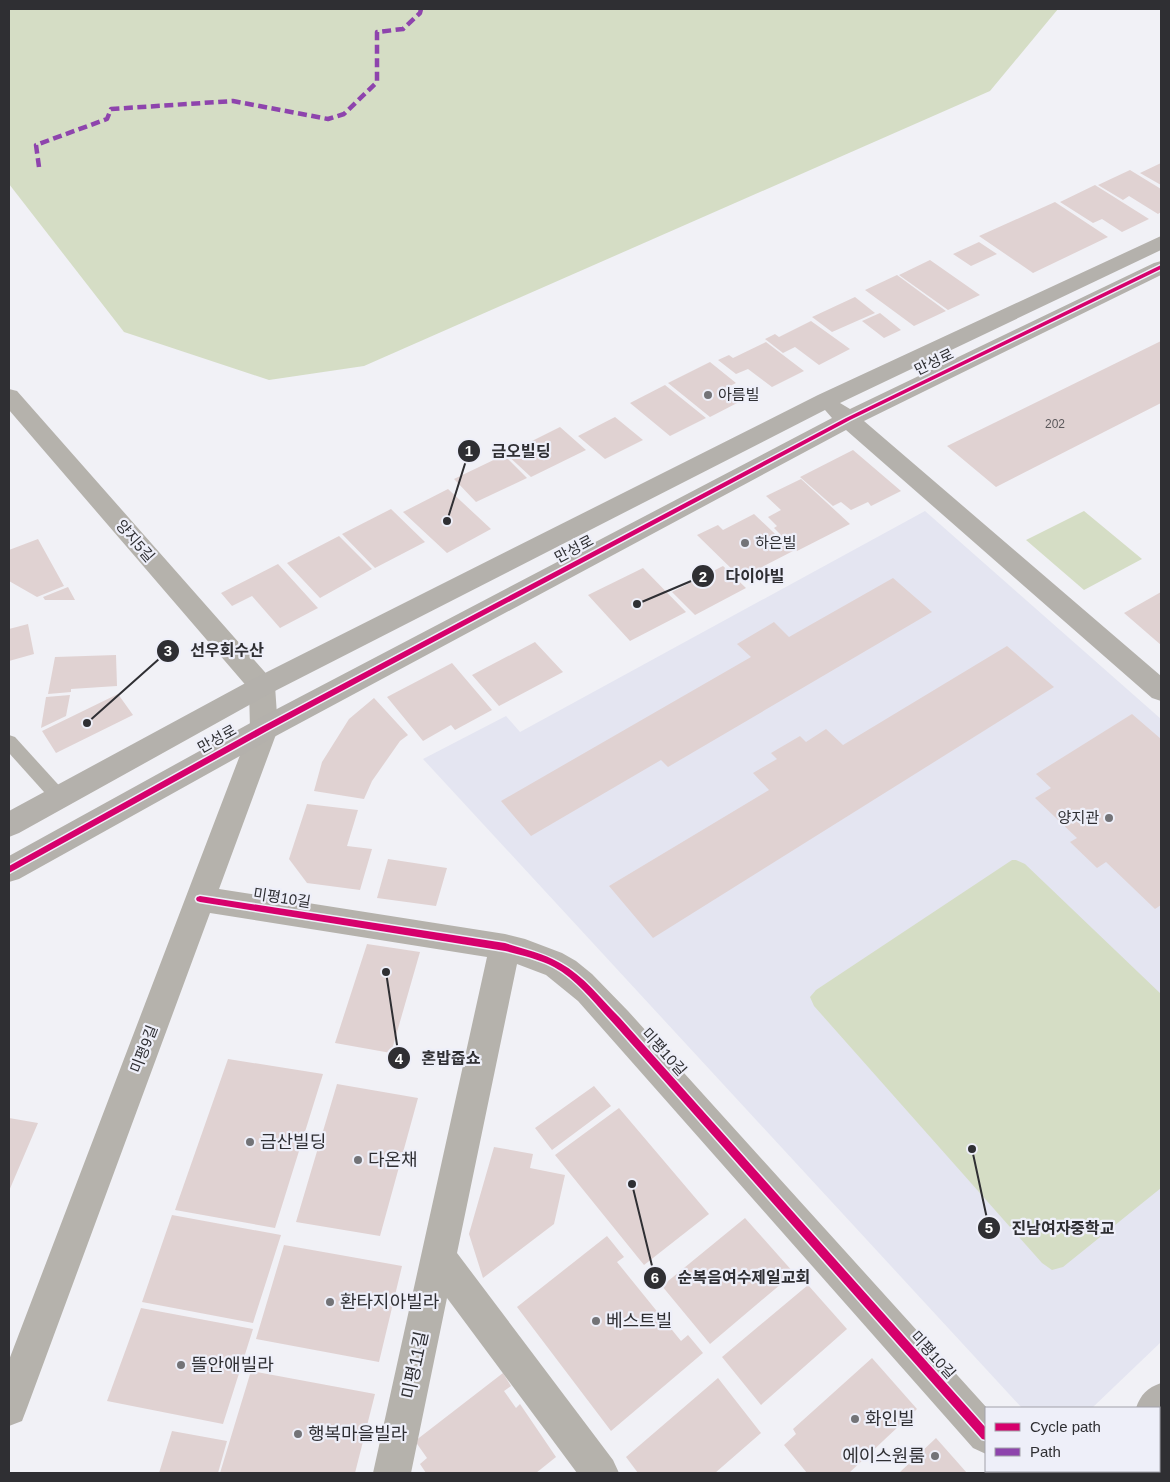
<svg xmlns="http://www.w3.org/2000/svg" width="1170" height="1482" font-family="Helvetica,'Noto Sans KR',sans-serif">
	<rect width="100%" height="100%" fill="#f1f1f6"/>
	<path fill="#e4e5f1" d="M925,511l236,208v623l-69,66h-70l-599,-649 83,-43 14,16z"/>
	<path fill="#d5ddc5" d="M9,9h1049l-68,82 -626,275 -95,14 -145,-48 -115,-148z
		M1084,511l58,48 -58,31 -58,-50z
		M1012,860h4l9,4 136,130v194l-98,79 -11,3 -10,-7 -228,-257 -4,-9 6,-7z"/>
	<path fill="#e0d2d2" d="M1161,163v22l-21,-12z
		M1130,170l31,19v23l-3,2 -29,-18 -6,4 -25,-15z
		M1095,185l54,34 -27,13 -20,-13 -9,4 -33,-21z
		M1055,202l53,35 -75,36 -54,-37z
		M979,242l18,12 -26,12 -18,-12z
		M930,260l50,35 -32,15 -49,-35z
		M897,275l49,36 -32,15 -49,-36z
		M855,297l20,16 -43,19 -20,-15z
		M880,313l21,17 -17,8 -22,-17z
		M811,321l39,28 -31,16 -24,-18 -12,6 -18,-14 10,-5 4,3z
		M1161,341v62l-165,84 -49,-41z
		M766,342l38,29 -32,16 -24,-18 -12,5 -18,-14 11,-5 4,3z
		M710,362l26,21 -10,5 15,13 -31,16 -42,-34z
		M665,385l41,33 -36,18 -40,-33z
		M615,417l28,23 -38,19 -27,-23z
		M560,427l26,23 -55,27 -25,-23z
		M853,450l48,41 -30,15 -3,-4 -17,8 -10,-8 -8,4 -33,-29z
		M504,455l23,23 -51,24 -22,-23z
		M801,479l49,45 -53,27 -23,-23 3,-2 -9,-9 13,-7 -15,-14z
		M448,489l43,40 -44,24 -44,-41z
		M391,509l34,33 -50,26 -33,-34z
		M754,514l39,37 -52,27 -44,-43 21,-10 5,5z
		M339,536l33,33 -52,29 -33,-35z
		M38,539l26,47 -27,11 -28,-16v-31z
		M278,564l40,44 -38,20 -28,-32 -20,10 -11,-13z
		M723,566l23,22 -51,27 -23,-23z
		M643,568l43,44 -56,29 -42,-46z
		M893,578l39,34 -264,155 -7,-7 -130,76 -30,-35 250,-144 -14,-13 37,-22 15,15z
		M68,587l7,13h-30l-2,-3z
		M1161,592v53l-37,-32z
		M28,624l6,30 -25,7v-32z
		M535,642l28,30 -64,34 -27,-31z
		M1007,646l47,41 -401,251 -44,-52 160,-96 -16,-17 24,-14 -6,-6 29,-17 6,6 20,-13 17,16z
		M116,655l1,31 -46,3v3l-23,2 7,-37z
		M452,663l40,47 -37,20 -4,-5 -28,16 -36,-44z
		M118,694l15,21 -77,38 -14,-22z
		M70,695l-4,21 -25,12 5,-31z
		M374,698l34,37 -8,6 -28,40 -8,18 -50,-8 8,-29 27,-43z
		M1132,714l29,25v166l-6,4 -49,-47 -9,6 -27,-26 7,-4 -42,-40 16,-10 -15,-14z
		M307,804l51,6 -11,36 25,3 -12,41 -53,-7 -18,-24z
		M388,859l59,9 -11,38 -59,-8z
		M367,944l53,8 -29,101 -56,-10z
		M228,1059l95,15 -48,154 -100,-18z
		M337,1084l81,14 -38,138 -84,-14z
		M594,1086l17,20 -59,44 -17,-22z
		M619,1108l90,106 -65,51 -89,-110z
		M9,1118l29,5 -29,68z
		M494,1147l39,7 -3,14 35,7 -11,49 -71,54 -14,-44z
		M172,1215l109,20 -28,88 -111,-21z
		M745,1218l49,55 -84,71 -48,-58z
		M607,1236l17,21 -7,5 64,79 7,-6 15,18 -92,78 -94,-124z
		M284,1245l118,21 -23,96 -123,-23z
		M808,1285l39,44 -86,76 -39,-48z
		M141,1308l112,21 -30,95 -116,-23z
		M872,1358l45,51 -68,64h-42l-23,-28 12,-11 -3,-5z
		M251,1371l124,23 -20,79h-135z
		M503,1373l8,13 -7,5 12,17 4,-4 36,53 -20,16h-110l-6,-9 7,-6 -12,-17z
		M718,1378l43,55 -46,40h-77l-12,-16z
		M172,1431l55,10 -9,32h-59z
		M936,1438l31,35h-68z
		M1122,1471h25l3,2h-31z"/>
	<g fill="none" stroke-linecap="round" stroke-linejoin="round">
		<path fill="#b5b2ac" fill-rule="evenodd" d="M9,735l6,2 50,55 3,5 -3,5 -6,2 -6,-2 -44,-49z"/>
		<path fill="#b5b2ac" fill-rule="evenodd" d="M9,389l8,2 254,288 4,7 3,43 -59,160 286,45 20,5 37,14 14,8 16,13 36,37 359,397 -1,46 -13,-6 -395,-447 -32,-26 -29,-11 -60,289 156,207 6,13h-42l-130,-175 -36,175h-38l114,-516 -277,-44 -183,495 -5,13 -13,5v-66l241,-631 -1,-40 -240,-279z
			M999,1471h40l1,2h-40z"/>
		<path fill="#b4b1ac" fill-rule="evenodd" d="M1161,236v14l-321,153 10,6 304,-146 7,-2v14l-297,146 297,255v25l-9,-3 -306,-268 -572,307 -255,142 -10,3v-26l245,-135 578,-303 -7,-8 -554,283 -252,140 -10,4v-26l244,-132 565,-284z
			M1161,1383v40l-2,1v-16h-23c5,-14 11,-20 25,-25z
			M1075,1471h39l-1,2h-39z"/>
		<path stroke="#8e44ad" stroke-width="4.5" stroke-dasharray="9 4.5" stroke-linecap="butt" d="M39,167l-3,-22 71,-26 4,-10 122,-8 95,18 16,-5 33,-32v-50l26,-3 17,-16 1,-4"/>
		<defs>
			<path id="cycleway" d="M1161,265v4l-311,151 -583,311 -258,142v-7l252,-139 585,-309z
				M200,896l305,47c18,6 38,10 55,20 24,13 41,36 60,55l366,410v12l-4,-1 -368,-415c-19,-20 -36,-44 -60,-57 -15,-8 -33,-12 -49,-16l-305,-49 -3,-1 -1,-2 1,-2z"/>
		</defs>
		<use href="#cycleway" stroke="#eeeff9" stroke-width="3"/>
		<use href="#cycleway" fill="#d6006c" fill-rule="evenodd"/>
	</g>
	<g fill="#737377" stroke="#eeeff9" stroke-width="2">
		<circle cx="708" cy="395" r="5"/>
		<circle cx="745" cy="543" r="5"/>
		<circle cx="1109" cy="818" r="5"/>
		<circle cx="250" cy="1142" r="5"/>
		<circle cx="358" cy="1160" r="5"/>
		<circle cx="330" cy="1302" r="5"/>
		<circle cx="596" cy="1321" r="5"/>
		<circle cx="181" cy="1365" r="5"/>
		<circle cx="855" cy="1419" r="5"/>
		<circle cx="298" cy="1434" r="5"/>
		<circle cx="935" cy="1456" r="5"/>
	</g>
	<g text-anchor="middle" stroke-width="4.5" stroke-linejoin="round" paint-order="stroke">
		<g font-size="12" fill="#5b585b">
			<text x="1055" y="428">202</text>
		</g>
		<g font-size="15" fill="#2f2f33" stroke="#eeeff9">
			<text transform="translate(934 362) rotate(-26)" y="5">만성로</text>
			<text transform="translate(135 541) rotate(49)" y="5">양지5길</text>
			<text transform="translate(574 549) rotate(-28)" y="5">만성로</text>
			<text transform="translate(217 739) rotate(-29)" y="5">만성로</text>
			<text transform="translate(282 898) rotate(9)" y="5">미평10길</text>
			<text transform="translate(144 1049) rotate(-69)" y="5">미평9길</text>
			<text transform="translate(664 1052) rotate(48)" y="5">미평10길</text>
			<text transform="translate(933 1355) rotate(48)" y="5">미평10길</text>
		</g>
		<g font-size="15" fill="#2f2f33" stroke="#eeeff9" text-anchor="start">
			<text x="718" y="400">아름빌</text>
			<text x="755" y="548">하은빌</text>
			<text x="1099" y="823" text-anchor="end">양지관</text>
		</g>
		<g font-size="18" fill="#2f2f33" stroke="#eeeff9" text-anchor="start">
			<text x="260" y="1148">금산빌딩</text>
			<text x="368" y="1166">다온채</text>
			<text x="340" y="1308">환타지아빌라</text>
			<text x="606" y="1327">베스트빌</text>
			<text x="191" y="1371">뜰안애빌라</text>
			<text x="865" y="1425">화인빌</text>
			<text x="308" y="1440">행복마을빌라</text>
			<text x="925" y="1462" text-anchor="end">에이스원룸</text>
		</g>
		<g font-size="18" fill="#2f2f33" stroke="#eeeff9">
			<text transform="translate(415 1365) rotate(-78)" y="6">미평11길</text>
		</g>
	</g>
	<path fill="none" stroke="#2f2f33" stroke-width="2" d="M447 521L469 451M637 604L703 576M87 723L168 651M386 972L399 1058M972 1149L989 1228M632 1184L655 1278"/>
	<g fill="#2f2f33" stroke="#eeeff9" stroke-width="2">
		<circle cx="447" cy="521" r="5"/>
		<circle cx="637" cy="604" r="5"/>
		<circle cx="87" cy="723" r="5"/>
		<circle cx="386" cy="972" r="5"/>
		<circle cx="972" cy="1149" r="5"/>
		<circle cx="632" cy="1184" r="5"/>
		<circle cx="469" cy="451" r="12"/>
		<circle cx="703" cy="576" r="12"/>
		<circle cx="168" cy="651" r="12"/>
		<circle cx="399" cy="1058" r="12"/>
		<circle cx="989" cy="1228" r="12"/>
		<circle cx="655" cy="1278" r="12"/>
	</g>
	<g font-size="15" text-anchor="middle" font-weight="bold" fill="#fff">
		<text x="469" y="456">1</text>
		<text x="703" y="582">2</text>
		<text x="168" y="656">3</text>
		<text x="399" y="1064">4</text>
		<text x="989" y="1233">5</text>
		<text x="655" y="1283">6</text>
	</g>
	<g font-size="16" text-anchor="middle" font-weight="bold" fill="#2f2f33" stroke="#eeeff9" stroke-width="4.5" stroke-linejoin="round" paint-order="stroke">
		<text x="521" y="457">금오빌딩</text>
		<text x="755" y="582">다이아빌</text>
		<text x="227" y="656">선우회수산</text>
		<text x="451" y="1064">혼밥줍쇼</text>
		<text x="1063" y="1234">진남여자중학교</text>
		<text x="744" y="1283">순복음여수제일교회</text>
	</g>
	<rect width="1170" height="1482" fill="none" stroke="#2f2f33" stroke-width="20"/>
	<rect x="985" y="1407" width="175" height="65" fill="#eeeff9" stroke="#a2a2aa"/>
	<rect x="995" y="1423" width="25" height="8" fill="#d6006c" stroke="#a2a2aa"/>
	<text x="1030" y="1432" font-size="15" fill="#2f2f33">Cycle path</text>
	<rect x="995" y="1448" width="25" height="8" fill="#8e44ad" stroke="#a2a2aa"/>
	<text x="1030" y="1457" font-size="15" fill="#2f2f33">Path</text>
</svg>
